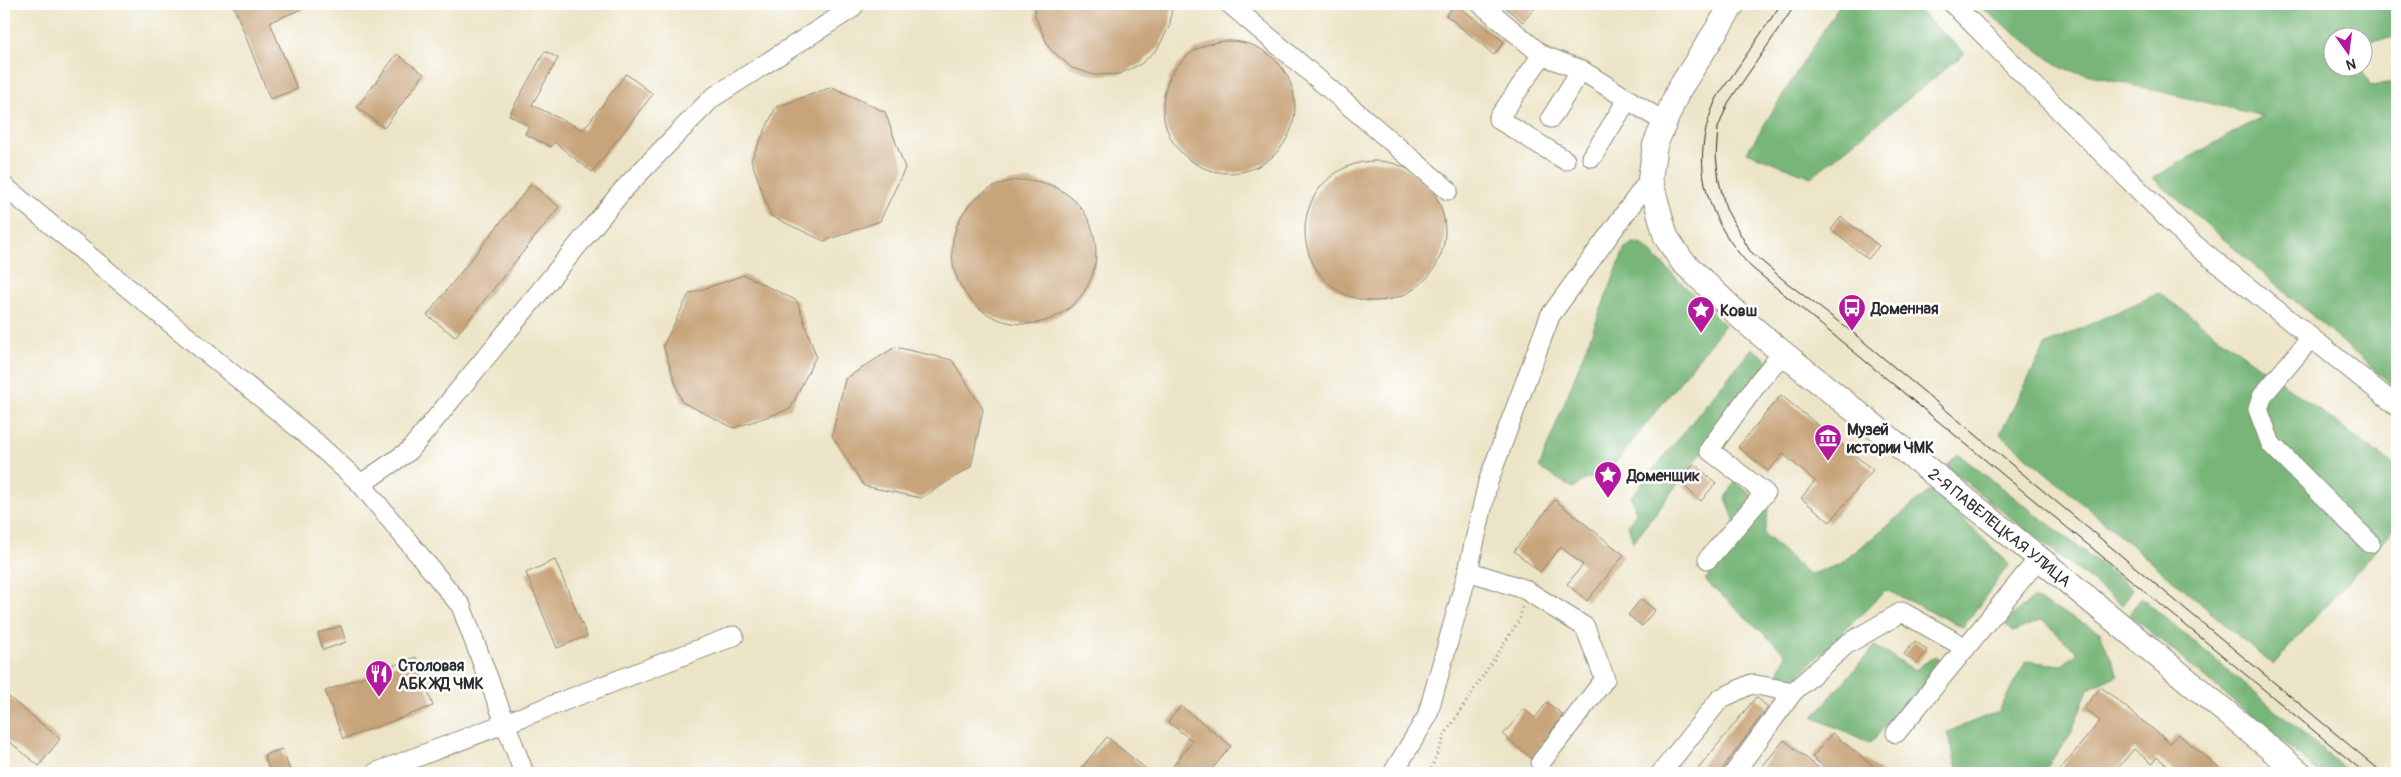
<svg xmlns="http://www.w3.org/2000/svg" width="2401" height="777" font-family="Pangolin,sans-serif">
	<rect width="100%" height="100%" fill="#fff"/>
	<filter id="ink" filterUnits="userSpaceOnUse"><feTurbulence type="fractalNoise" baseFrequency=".02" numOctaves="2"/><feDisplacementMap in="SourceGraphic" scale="10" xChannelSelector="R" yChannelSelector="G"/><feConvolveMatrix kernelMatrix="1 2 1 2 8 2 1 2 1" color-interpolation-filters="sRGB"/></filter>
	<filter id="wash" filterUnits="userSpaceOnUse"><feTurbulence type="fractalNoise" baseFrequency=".0096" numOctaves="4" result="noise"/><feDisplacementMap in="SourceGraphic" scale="20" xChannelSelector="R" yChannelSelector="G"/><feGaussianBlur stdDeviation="1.12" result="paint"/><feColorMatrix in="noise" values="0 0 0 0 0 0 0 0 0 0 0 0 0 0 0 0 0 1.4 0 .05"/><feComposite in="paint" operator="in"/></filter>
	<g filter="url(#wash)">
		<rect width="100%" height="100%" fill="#ece4c6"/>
		<path fill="#77b678" stroke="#517052" d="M1840,4h71l54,49 -154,124 -64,-25z
			M1976,4h421v33l-30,4 -3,15v-18h-30v30h27l10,18 26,-3v306l-244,-211 110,-62 -202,-48z
			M1633,243l9,1 83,81 -122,153h-15l-15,10 -34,-20 86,-220z
			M2159,293l238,174v59l-124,139 -273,-231 46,-90z
			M1752,348l19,15 -138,179 -5,-17 8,-12 -5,-16z
			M1958,454l175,135 -11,16 -176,-138z
			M1735,482l34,26 -5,26 45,41 31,-11 92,-75 77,75 -46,63 -77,-37 -95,93 -15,-4 10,-25 -81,-74 35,-44 -14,-38z
			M2141,597l209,176h-30l-190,-158z
			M2033,598l66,33 19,44 -30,14 -18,47 -28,37h-67l-18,-5 -10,-36 52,-21 27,-50 36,4 16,-12 -36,-33 -30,12 -8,-9z
			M1875,646l40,24 20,-14 9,7 -74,80 -57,-26z"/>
		<g id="blocks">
			<path fill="#c8a47a" d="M233,4h82l-45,18 27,67 -27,10z
				M1036,4h136l-2,21 -12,23 -17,16 -22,10 -24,1 -23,-7 -23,-20 -14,-32z
				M1456,4l48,38 -10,13 -48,-40z
				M1501,4h37l-15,18z
				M1163 107a66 66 0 1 1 132 0a66 66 0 1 1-132 0Z
				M545,51l13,7 -26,47 51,25 43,-56 27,20 -61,78 -38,-30 -3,5 -26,-13 4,-8 -20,-11z
				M397,54l27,20 -40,54 -27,-21z
				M832,87l53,25 20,56 -25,53 -56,20 -53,-25 -20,-56 25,-53z
				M1305 231a70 70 0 1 1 140 0a70 70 0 1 1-140 0Z
				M952 252a72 72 0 1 1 144 0a72 72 0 1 1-144 0Z
				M531,184l28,23 -104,130 -28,-22z
				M1841,217l38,29 -11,13 -37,-29z
				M744,275l53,26 19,55 -26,53 -56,19 -52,-26 -19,-56 26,-52z
				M895,347l57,13 31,49 -12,58 -50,31 -57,-12 -32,-50 13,-57z
				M1781,395l92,75 -43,52 -29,-24 14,-17 -32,-27 -15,17 -30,-24z
				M1694,464l22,19 -15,18 -22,-19z
				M1555,500l69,55 -37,46 -20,-17 16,-19 -22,-18 -21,25 -26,-21z
				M555,560l32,76 -30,12 -31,-75z
				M1641,599l14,11 -13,16 -14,-11z
				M341,626l5,16 -23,8 -5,-17z
				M1915,641l12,9 -10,14 -13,-10z
				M416,657l17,49 -90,33 -18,-48z
				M2101,687l69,56 8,-9 48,39h-50l-19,-16 -5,7 -18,-15 -20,24h-57l43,-52 -16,-13z
				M4,693l56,46 -21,27 -35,-29z
				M1756,697l12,10 -49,66h-24z
				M1547,702l16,13 -32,43 -28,-23 21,-26 11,9z
				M1181,706l50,40 -22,27h-42l26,-32 -25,-19z
				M1832,733l50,40h-51l-19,-16z
				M1107,737l44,36h-74z
				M1784,740l41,33h-68z
				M282,749l9,24h-20l-7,-18z"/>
		</g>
	</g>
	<g filter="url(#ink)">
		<use href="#blocks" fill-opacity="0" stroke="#8c8878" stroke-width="1"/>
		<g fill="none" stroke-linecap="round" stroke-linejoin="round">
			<defs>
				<path id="minor" d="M1230,4l218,186
					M1481,4l61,51
					M1953,4l237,237 207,165
					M1551,118l30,-48
					M1592,157l36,-58
					M1565,160l-67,-41 44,-64 39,15 83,52
					M4,186l310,255 47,43 100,122 63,167
					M2311,338l-48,57 -5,14 13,35 99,99
					M361,484l48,-33 214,-261 89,-92 139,-89 4,-5
					M1708,559l57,-66 -56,-43 51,-70 23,-27
					M1468,571l56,18 61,38 20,52 -64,83
					M1896,733l143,-175
					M375,773l359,-137
					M1393,773l34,-56 41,-146 20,-89 62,-166 100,-137
					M1661,773l59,-74 31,-15 42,8 54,-48 55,-32 64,36
					M1734,773l59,-81"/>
				<path id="major" d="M1733,4l-55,87 -23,54 -5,34 16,58 16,24 65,62 36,30 256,205 261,215"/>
			</defs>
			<use href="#minor" stroke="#8c8878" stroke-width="21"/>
			<use href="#major" stroke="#8c8878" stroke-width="26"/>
			<path stroke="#8c8878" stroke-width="3" stroke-dasharray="1 4" stroke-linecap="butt" d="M1429,773l17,-40 74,-114 2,-12"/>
			<use href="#minor" stroke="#fff" stroke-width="19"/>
			<use href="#major" stroke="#fff" stroke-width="24"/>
			<path stroke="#2b2b2b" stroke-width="1" d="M1781,4c-15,22 -30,44 -45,66 -7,11 -16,21 -21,32 -27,62 -8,118 36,165l614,506
				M1796,4l-68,99 -10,25 -2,28 3,25 7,28 24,42 36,31 66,50 531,441"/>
		</g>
	</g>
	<defs>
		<symbol id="bus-pin" viewBox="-11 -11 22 30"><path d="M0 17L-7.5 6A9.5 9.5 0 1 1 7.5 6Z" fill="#b5179e" stroke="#fff"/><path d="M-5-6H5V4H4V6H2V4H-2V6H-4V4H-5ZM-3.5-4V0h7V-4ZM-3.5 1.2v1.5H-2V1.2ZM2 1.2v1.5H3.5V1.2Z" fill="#fff"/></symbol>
		<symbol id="sight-pin" viewBox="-11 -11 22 30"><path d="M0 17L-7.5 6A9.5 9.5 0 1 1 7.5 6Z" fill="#b5179e" stroke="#fff"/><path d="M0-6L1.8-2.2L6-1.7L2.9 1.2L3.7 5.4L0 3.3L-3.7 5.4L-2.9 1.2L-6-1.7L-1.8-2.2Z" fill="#fff"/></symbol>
		<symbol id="museum-pin" viewBox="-11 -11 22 30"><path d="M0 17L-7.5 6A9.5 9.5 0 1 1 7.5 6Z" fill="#b5179e" stroke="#fff"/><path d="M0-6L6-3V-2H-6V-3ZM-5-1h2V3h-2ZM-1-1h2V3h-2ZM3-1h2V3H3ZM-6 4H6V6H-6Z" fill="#fff"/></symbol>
		<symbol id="restaurant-pin" viewBox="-11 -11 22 30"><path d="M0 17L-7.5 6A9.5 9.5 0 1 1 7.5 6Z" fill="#b5179e" stroke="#fff"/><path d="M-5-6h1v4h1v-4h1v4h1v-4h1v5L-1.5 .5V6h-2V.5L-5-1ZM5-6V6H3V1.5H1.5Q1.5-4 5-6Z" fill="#fff"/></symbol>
	</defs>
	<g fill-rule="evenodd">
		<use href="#bus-pin" x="1836" y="292" width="32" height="43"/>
		<use href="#sight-pin" x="1685" y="294" width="32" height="43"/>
		<use href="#museum-pin" x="1812" y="422" width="32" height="43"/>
		<use href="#sight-pin" x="1592" y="459" width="32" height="43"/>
		<use href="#restaurant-pin" x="363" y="658" width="32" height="43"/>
	</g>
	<g text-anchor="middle" stroke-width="5" stroke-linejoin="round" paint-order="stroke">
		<g font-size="16" font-weight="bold" fill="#2b2b2b" stroke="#fff" text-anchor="start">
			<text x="1871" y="314">Доменная</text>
			<text x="1720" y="316">Ковш</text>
			<text x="1847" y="435">Музей<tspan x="1847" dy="18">истории ЧМК</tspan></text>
			<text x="1627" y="481">Доменщик</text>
			<text x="398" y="671">Столовая<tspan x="398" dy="18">АБК ЖД ЧМК</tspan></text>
		</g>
		<g font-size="16" fill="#2b2b2b" stroke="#fff">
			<text transform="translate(2000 527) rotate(39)" y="6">2-Я ПАВЕЛЕЦКАЯ УЛИЦА</text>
		</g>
	</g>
	<rect width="2401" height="777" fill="none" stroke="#fff" stroke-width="20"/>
	<g transform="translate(2348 52) rotate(166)"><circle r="24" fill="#ffffff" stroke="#aaaaaa"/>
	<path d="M0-4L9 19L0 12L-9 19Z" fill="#b5179e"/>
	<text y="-8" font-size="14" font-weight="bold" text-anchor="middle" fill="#2b2b2b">N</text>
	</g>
</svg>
